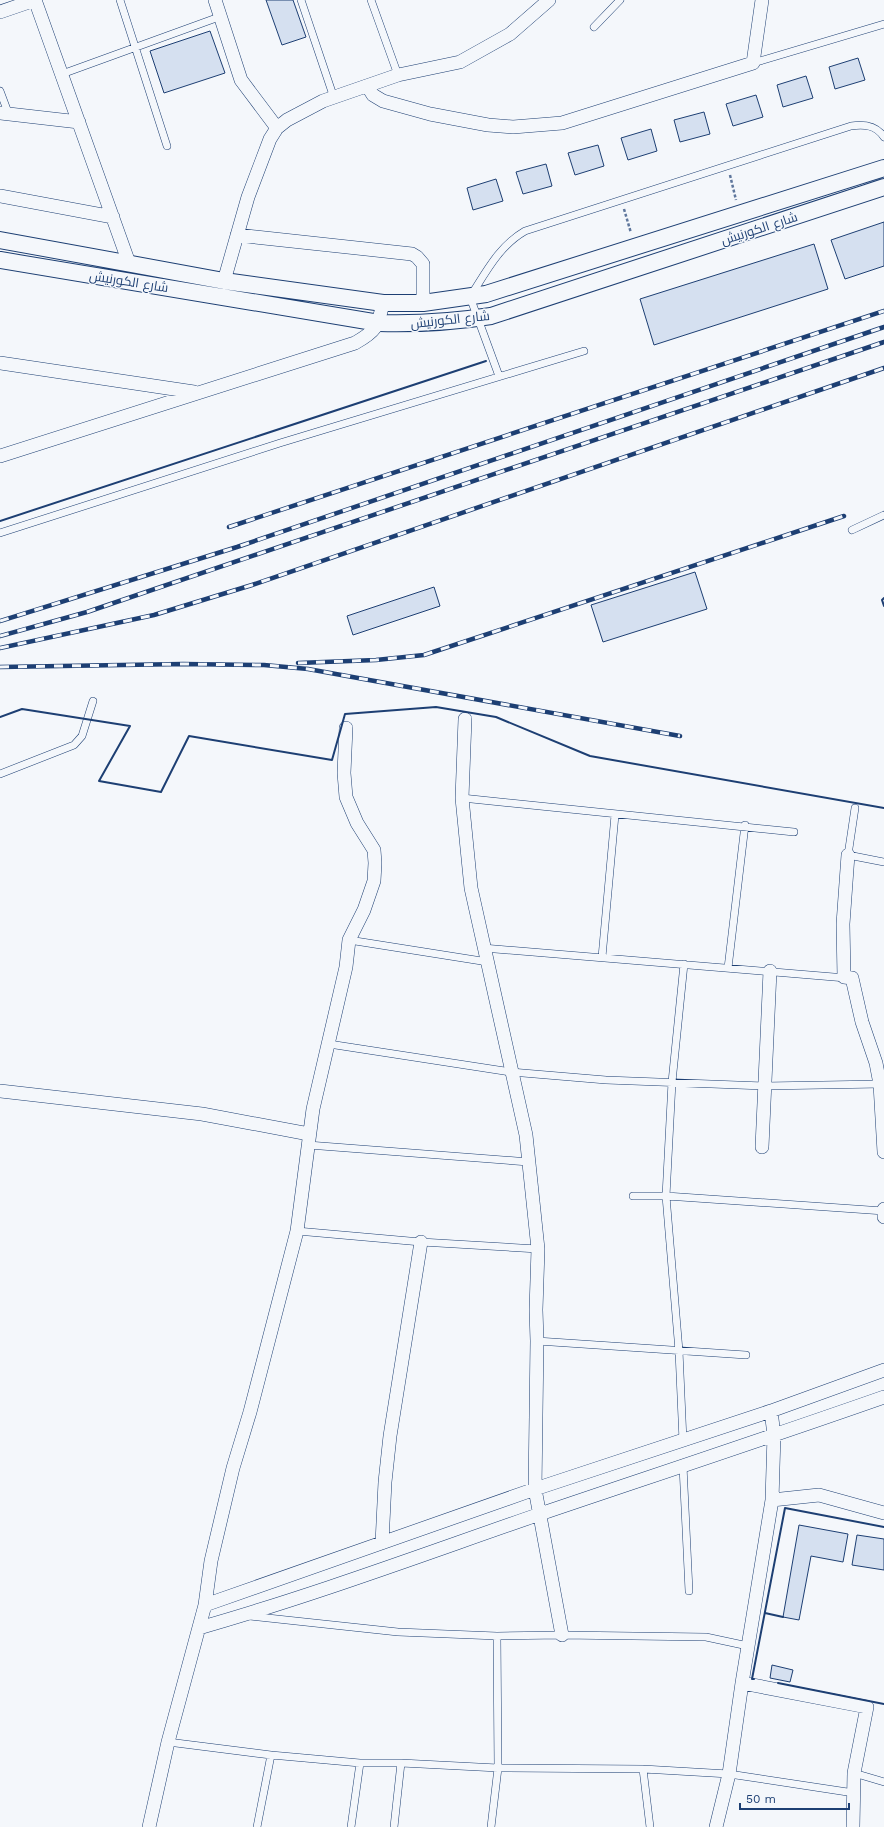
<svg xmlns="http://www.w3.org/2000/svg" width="884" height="1827" font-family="'Work Sans',Cairo,sans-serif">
	<rect width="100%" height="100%" fill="#f4f7fb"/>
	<path fill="#d5e0f0" stroke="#1d3f73" d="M266,0h27l13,37 -24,8z
		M210,31l15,42 -61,20 -14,-42z
		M858,58l7,22 -30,9 -6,-22z
		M806,76l7,22 -30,9 -6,-22z
		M756,95l7,22 -30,9 -7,-22z
		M704,112l6,22 -30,8 -6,-22z
		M651,129l6,22 -29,9 -7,-22z
		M598,145l6,21 -29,9 -7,-22z
		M546,164l6,22 -29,8 -7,-22z
		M496,179l7,22 -30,9 -6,-22z
		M884,222v44l-39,13 -14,-39z
		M814,244l14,45 -174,56 -14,-46z
		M695,572l12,37 -104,33 -12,-37z
		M434,587l6,19 -87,29 -6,-19z
		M799,1525l49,9 -5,28 -32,-6 -12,64 -16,-3z
		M857,1535l27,4v31l-32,-5z
		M772,1665l21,5 -3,12 -20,-4z"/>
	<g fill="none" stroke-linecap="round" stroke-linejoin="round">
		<defs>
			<path id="service" d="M120,0l47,146
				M301,0l33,98
				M371,0l27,75
				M594,27l26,-27
				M753,63l131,-39
				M62,74l157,-57
				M0,91l9,24
				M499,376l-29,-79c16,-25 29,-51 55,-66l326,-105c13,-2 25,-1 33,11
				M852,530l32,-15
				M0,533l280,-90 304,-92
				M0,774l74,-29 8,-9 11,-35
				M462,798l332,34
				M855,808l-7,47 36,7
				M349,940l139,22
				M483,948l363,30
				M602,957l13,-142
				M728,968l17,-143
				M329,1044l182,28 95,8 159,6 115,-2
				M308,1145l221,17
				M633,1196h33l218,15
				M297,1231l124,11 117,7
				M537,1341l209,14
				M683,1441l-4,-90 -13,-155 6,-114 12,-118
				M683,1466l6,125
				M250,1616l148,16 99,4 65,-1 144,2 42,9
				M168,1742l103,13 89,8h41l97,5 145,1 86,5 125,19
				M643,1769l7,58
				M854,1773l30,9
				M257,1827l14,-72
				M351,1827l9,-64
				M394,1827l7,-64
				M491,1827l7,-59 -1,-132"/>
			<path id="minor" d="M35,0l94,263
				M215,0l26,80 36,48
				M0,12l35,-12
				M368,87l5,8 10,6 47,13 58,11 25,2 49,-4 191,-60 9,-63
				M0,113l79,9
				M0,196l113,21
				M237,235l175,19 5,3 6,7v39
				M224,281l24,-84 22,-58 7,-11 10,-8 36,-19 75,-26 62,-13 50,-28 39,-34
				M0,363l194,29
				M0,456l355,-113c21,-12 23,-16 28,-40
				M465,719l-3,79 9,90 55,247 12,114 -2,61 1,31 -2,148 27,146
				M848,855l-5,69 1,53 8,1 10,44 14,41 4,21 4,68
				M0,1091l202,23 107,20
				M762,1147l8,-176
				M884,1209v8
				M772,1500l47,-5 65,18
				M382,1543l3,-61 5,-46 31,-194
				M205,1605l330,-116 236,-78 113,-41
				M199,1628c116,-33 228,-75 341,-114 115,-39 230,-77 344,-117
				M742,1683l125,24 -13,66 -1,54
				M149,1827l19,-85 37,-137 6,-44 22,-93 17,-56 47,-181 16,-122 33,-142 3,-27 15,-30 10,-29 1,-18 -1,-13 -17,-27 -11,-26 -2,-24 2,-45
				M716,1827l13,-53 13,-91 30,-183 2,-65 -3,-24"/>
			<path id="tertiary" d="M0,240l224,41 159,22h40l63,-9 398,-126
				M0,260l379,63c38,1 74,-1 112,-7l393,-129"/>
		</defs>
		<use href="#service" stroke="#1d3f73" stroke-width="8"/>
		<use href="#minor" stroke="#1d3f73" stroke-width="14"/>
		<use href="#tertiary" stroke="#1d3f73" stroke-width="18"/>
		<path stroke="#5e769c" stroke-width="2.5" stroke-dasharray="3 2" stroke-linecap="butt" d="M730,175l6,25
			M624,209l7,24"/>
		<use href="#service" stroke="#f4f7fb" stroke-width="7"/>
		<use href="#minor" stroke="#f4f7fb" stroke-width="13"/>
		<use href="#tertiary" stroke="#f4f7fb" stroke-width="16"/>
		<defs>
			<path id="rail" d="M229,527l655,-216
				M0,621l237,-74 647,-220
				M0,636l87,-24 797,-270
				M0,648l154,-33 98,-30 632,-217
				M298,663l78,-3 48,-5 420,-139
				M0,667l183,-3 81,1 44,4 372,67"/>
		</defs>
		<use href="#rail" stroke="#1d3f73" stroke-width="4.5"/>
		<use href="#rail" stroke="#f4f7fb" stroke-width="3" stroke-dasharray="9" stroke-linecap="butt"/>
		<path stroke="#1d3f73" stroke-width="2" d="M0,521l486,-160
			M884,598l-2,2 2,6
			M0,717l22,-8 108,17 -31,55 62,11 28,-56 143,24 13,-46 91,-7 60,10 94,39 294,52
			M765,1613l18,4
			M754,1679h-2l33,-171 99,19
			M778,1683l106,21"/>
	</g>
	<g text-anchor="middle" stroke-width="3" stroke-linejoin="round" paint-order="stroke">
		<g font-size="13" fill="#1d3f73" stroke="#f4f7fb">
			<text transform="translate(759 228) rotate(-18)" y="5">شارع الكورنيش</text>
			<text transform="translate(129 281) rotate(9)" y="5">شارع الكورنيش</text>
			<text transform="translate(450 319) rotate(-6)" y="5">شارع الكورنيش</text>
		</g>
	</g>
	<path d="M740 1803v6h109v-6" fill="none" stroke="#1d3f73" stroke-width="2"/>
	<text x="746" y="1803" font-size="12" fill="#1d3f73" stroke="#f4f7fb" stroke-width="3" paint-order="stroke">50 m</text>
</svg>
